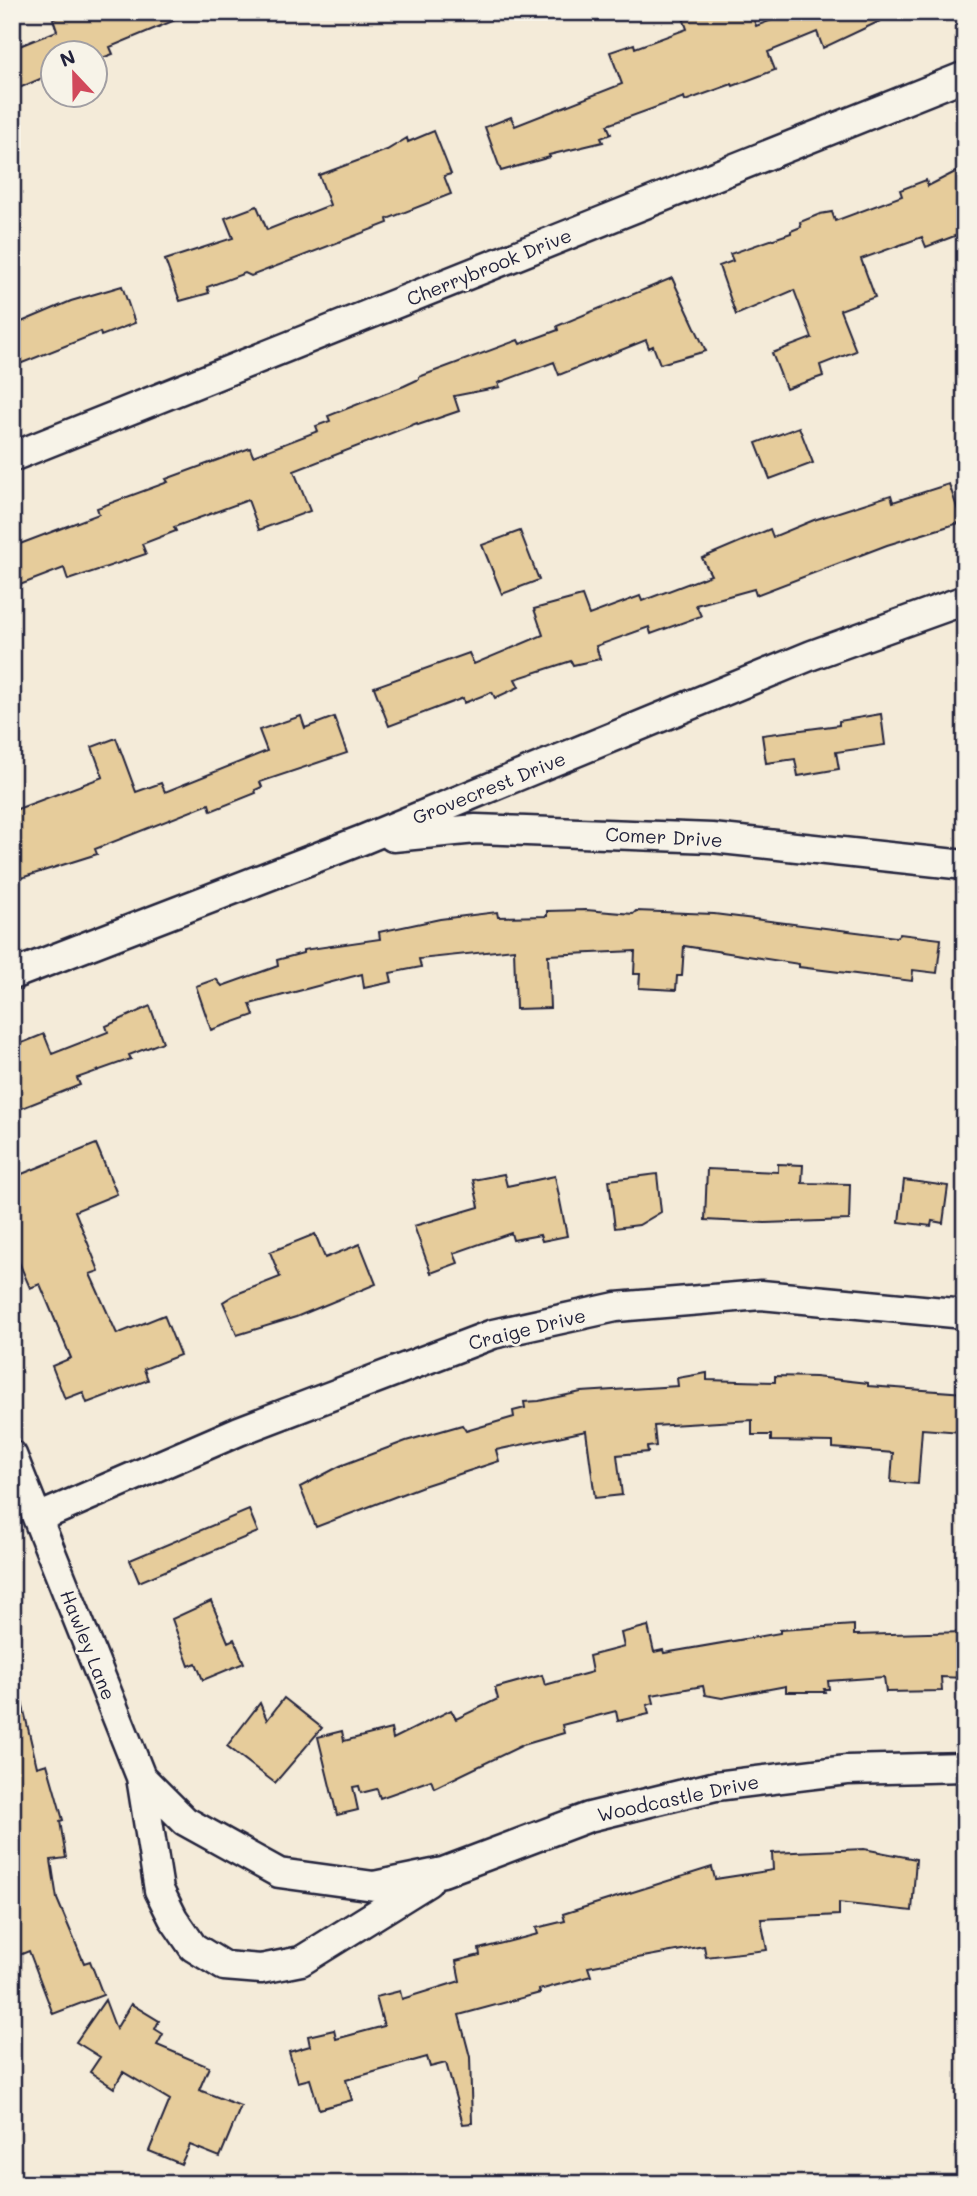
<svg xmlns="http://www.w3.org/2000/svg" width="977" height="2196" font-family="Mali,sans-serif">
	<rect width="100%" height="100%" fill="#f4ebd9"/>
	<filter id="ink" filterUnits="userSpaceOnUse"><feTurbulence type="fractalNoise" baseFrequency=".0143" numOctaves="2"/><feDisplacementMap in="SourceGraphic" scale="14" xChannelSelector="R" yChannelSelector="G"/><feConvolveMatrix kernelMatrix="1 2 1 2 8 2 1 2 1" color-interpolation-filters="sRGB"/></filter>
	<g filter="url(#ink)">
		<path fill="#e6cc9b" stroke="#22223b" stroke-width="2" d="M72,12h120v1l-82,34 3,7 -19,7v-9h-42v22l-40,17v-42l45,-18 -4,-12z
			M681,12h70l5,14 37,-14h106l-76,36 -6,-16 -49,20 7,18 -42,16 -1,-2 -47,17 -1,-4 -77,28 4,9 -10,4 2,4 -54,13 1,2 -49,14 -16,-44 26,-10 4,9 107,-42 -12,-32 24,-8 1,4 52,-19z
			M434,131l17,43 -7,2 7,18 -64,25 1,4 -137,53 -6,-3 -38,14 2,6 -29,8 -15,-41 68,-22 -8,-20 32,-12 10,24 63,-25 -11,-30 68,-25 20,-12 1,4z
			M965,167v65l-39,15 -4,-10 -61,22 14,38 -35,13 16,41 -36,14 3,11 -37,13 -14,-36 40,-15 -18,-48 -58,25 -17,-49 14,-5 -3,-7 61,-21v-2l10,-4 -1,-5 20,-8 12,-2 3,9 67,-25 -2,-6 26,-10 2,6z
			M672,278l34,73 -46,13 -7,-18 -4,2 -3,-8 -87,35 -5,-13 -56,21 2,4 -46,9 5,15 -41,14 -1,-2 -123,48 16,40 -51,19 -11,-30 -74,27 2,4 -34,13 4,10 -78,26 -4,-12 -52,20v-41l87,-33 -2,-6 71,-26 -2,-3 84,-31 3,8 65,-25 -2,-5 14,-5 -2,-5 76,-30 15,-7v-2l99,-37 2,4 38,-14 -1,-4z
			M122,286l13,37 -34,13 -1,-4 -88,35v-41l59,-25z
			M799,427l14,36 -43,16 -14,-36z
			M949,484l13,38 -75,23 -131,50 -2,-6 -58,16 5,11 -50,18 -2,-7 -53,19 4,13 -27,6 -2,-4 -56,18 4,8 -24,11 -3,-6 -28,11 -1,-5 -74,28 -15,-39 95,-34 5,11 69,-29 -9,-26 48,-13 7,19 51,-19 2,5 69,-26 -9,-17 68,-29 3,8 41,-17 77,-25 2,7z
			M520,531l19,49 -37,14 -20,-49z
			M881,714l4,31 -49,7 3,17 -41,7 -3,-17 -29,4 -4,-28 77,-10v-4z
			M301,716l4,12 29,-11 13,36 -87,29 2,5 -7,3 1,3 -45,18 -2,-7 -114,45 2,5 -76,24 -9,-24v-43l91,-34 -11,-30 24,-9 20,54 25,-9 4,9 102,-41 -8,-21z
			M586,910l47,4 3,-3 78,3 182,23 4,-3 41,5 -4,34 -24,-3 -1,11 -113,-14v-3l-115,-18 -2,30h-5l-1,14 -37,-2 1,-14h-6l1,-23 -87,4 2,53 -34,1 -2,-60 -95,10 2,8 -31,6 2,9 -28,6 -2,-14 -112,30 4,11 -43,15 -15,-44 20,-7 6,7 56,-20 -1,-6 26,-7v-3l77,-11 -1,-7 61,-13 57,-7 1,5 49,-1v-5z
			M150,1006l13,36 -34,13 2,4 -54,19 3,7 -68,27v-65l32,-13 8,20 56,-22 -2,-6z
			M96,1144l21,50 -42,17 24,60 -9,3 27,60 47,-19 16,40 -36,14 4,11 -61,23 -4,-11 -18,7 -13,-33 19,-8 -31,-74 -10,4 -18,-42v-68z
			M778,1164l25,1 -1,18 48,1 -1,36 -84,3 -60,-3 2,-51 71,3z
			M504,1174l3,12 48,-10 12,60 -25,5 -2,-6 -27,5 -2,-7 -57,20 4,10 -27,10 -17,-47 65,-19 -6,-27z
			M657,1174l4,38 -22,13 -24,3 -6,-48z
			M904,1180l44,6 -5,37 -11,-2 -1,5 -32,-4z
			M315,1234l10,24 35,-14 16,40 -80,33 -59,18 -14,-33 11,-7 46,-18 -10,-25z
			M707,1373v7l68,2v-6l40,1 53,6v3l97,7 -3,39 -40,-3 -4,55 -27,-2 2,-29 -60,-5v-6l-62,-1v-6h-19v-15l-98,6 2,20 -9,1 1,5 -31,3 5,40 -27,3 -9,-67 -90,19 3,11 -76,25 -107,41 -16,-40 40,-21 66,-25 56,-16 4,6 48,-14 -1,-6 12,-3 -1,-6 15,-1 42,-9 97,-6 -1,-8z
			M249,1510l9,22 -119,50 -9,-22z
			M211,1601l17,41 6,-3 10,24 -41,17 -7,-17 -7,3 -17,-47z
			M854,1625v10l111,-3v46l-24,-1 1,14 -56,1 -2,-15 -56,4 1,8h-5l1,3h-39v-6l-64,12 -17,-3 -2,-9 -51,9 2,8 -7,2 2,9 -31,7 -2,-10 -54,14 2,8 -41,12 -89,43 -3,-8 -51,18 -3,-9 -16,4 -2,-7 -6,1 5,23 -21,5 -19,-78 24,-6 2,10 47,-12 2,10 58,-29 5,9 42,-20 -3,-11 47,-13 3,10 47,-13 -3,-16 35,-9 -3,-14 27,-7 6,26 9,-2 1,3 116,-20v-3z
			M284,1698l38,30 -47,55 -48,-37 33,-43 7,17z
			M22,1702l15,65 10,-3 16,56 -3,1 6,37 -15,2 6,39 27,64 6,-2 13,34 -50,19 -24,-63 -17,7v-254z
			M864,1849l52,10 -4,52 -73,-8v12l-78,4 6,31 -61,7 -2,-11 -116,21 3,9 -52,14 1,3 -81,22 11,42 2,66 -9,1 -17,-61 -16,4 -3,-10 -81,23 6,20 -33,9 -9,-30 -12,3 -9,-30 21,-6 -2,-10 26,-6 2,9 48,-13 -8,-29 24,-6 2,8 58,-18 -4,-20 24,-6 -1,-6 59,-15 -2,-6 29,-7 -2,-7 149,-47 3,12 58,-9 -1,-17z
			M105,2000l11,29 15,-25 28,17 -4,8 8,5 -6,11 52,22 -10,23 42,16 -21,51 -30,-12 -9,19 -32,-13 21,-51 -47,-28 -9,16 -24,-16 10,-15 -24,-15z"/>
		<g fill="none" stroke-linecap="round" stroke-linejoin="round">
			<defs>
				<path id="street" d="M12,457l953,-381
					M393,837l83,-8 236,9 253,27
					M12,975l350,-135 450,-185 153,-55
					M12,1455l129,322 44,44 94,52 95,13 69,-14 146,-55 127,-31 131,-16 118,-3
					M38,1518l201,-87 254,-97 123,-27 145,-12 204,19
					M141,1777l18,113 14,28 20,29 31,19 37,3 40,-8 127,-79"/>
			</defs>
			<use href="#street" stroke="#22223b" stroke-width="33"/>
			<use href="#street" stroke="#f7f3e8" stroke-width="28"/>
		</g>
	</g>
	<g text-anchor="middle" stroke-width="5" stroke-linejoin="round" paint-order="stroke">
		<g font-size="19" fill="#22223b" stroke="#f7f3e8">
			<text transform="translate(489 267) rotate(-22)" y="7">Cherrybrook Drive</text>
			<text transform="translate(489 788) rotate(-22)" y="7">Grovecrest Drive</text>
			<text transform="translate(664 837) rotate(3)" y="7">Comer Drive</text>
			<text transform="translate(527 1329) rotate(-14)" y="7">Craige Drive</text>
			<text transform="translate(88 1645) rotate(68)" y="7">Hawley Lane</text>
			<text transform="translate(678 1798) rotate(-12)" y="7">Woodcastle Drive</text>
		</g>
	</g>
	<rect width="977" height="2196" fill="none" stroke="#f7f3e8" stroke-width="42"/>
	<rect x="21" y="21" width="935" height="2154" fill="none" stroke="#22223b" stroke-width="2.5" filter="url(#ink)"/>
	<g transform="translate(74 74) rotate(338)"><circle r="33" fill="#f7f3e8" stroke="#a29fa3" stroke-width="2"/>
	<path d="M0-5L12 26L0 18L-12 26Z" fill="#d1495b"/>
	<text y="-10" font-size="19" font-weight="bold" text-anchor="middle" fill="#22223b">N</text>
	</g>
</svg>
